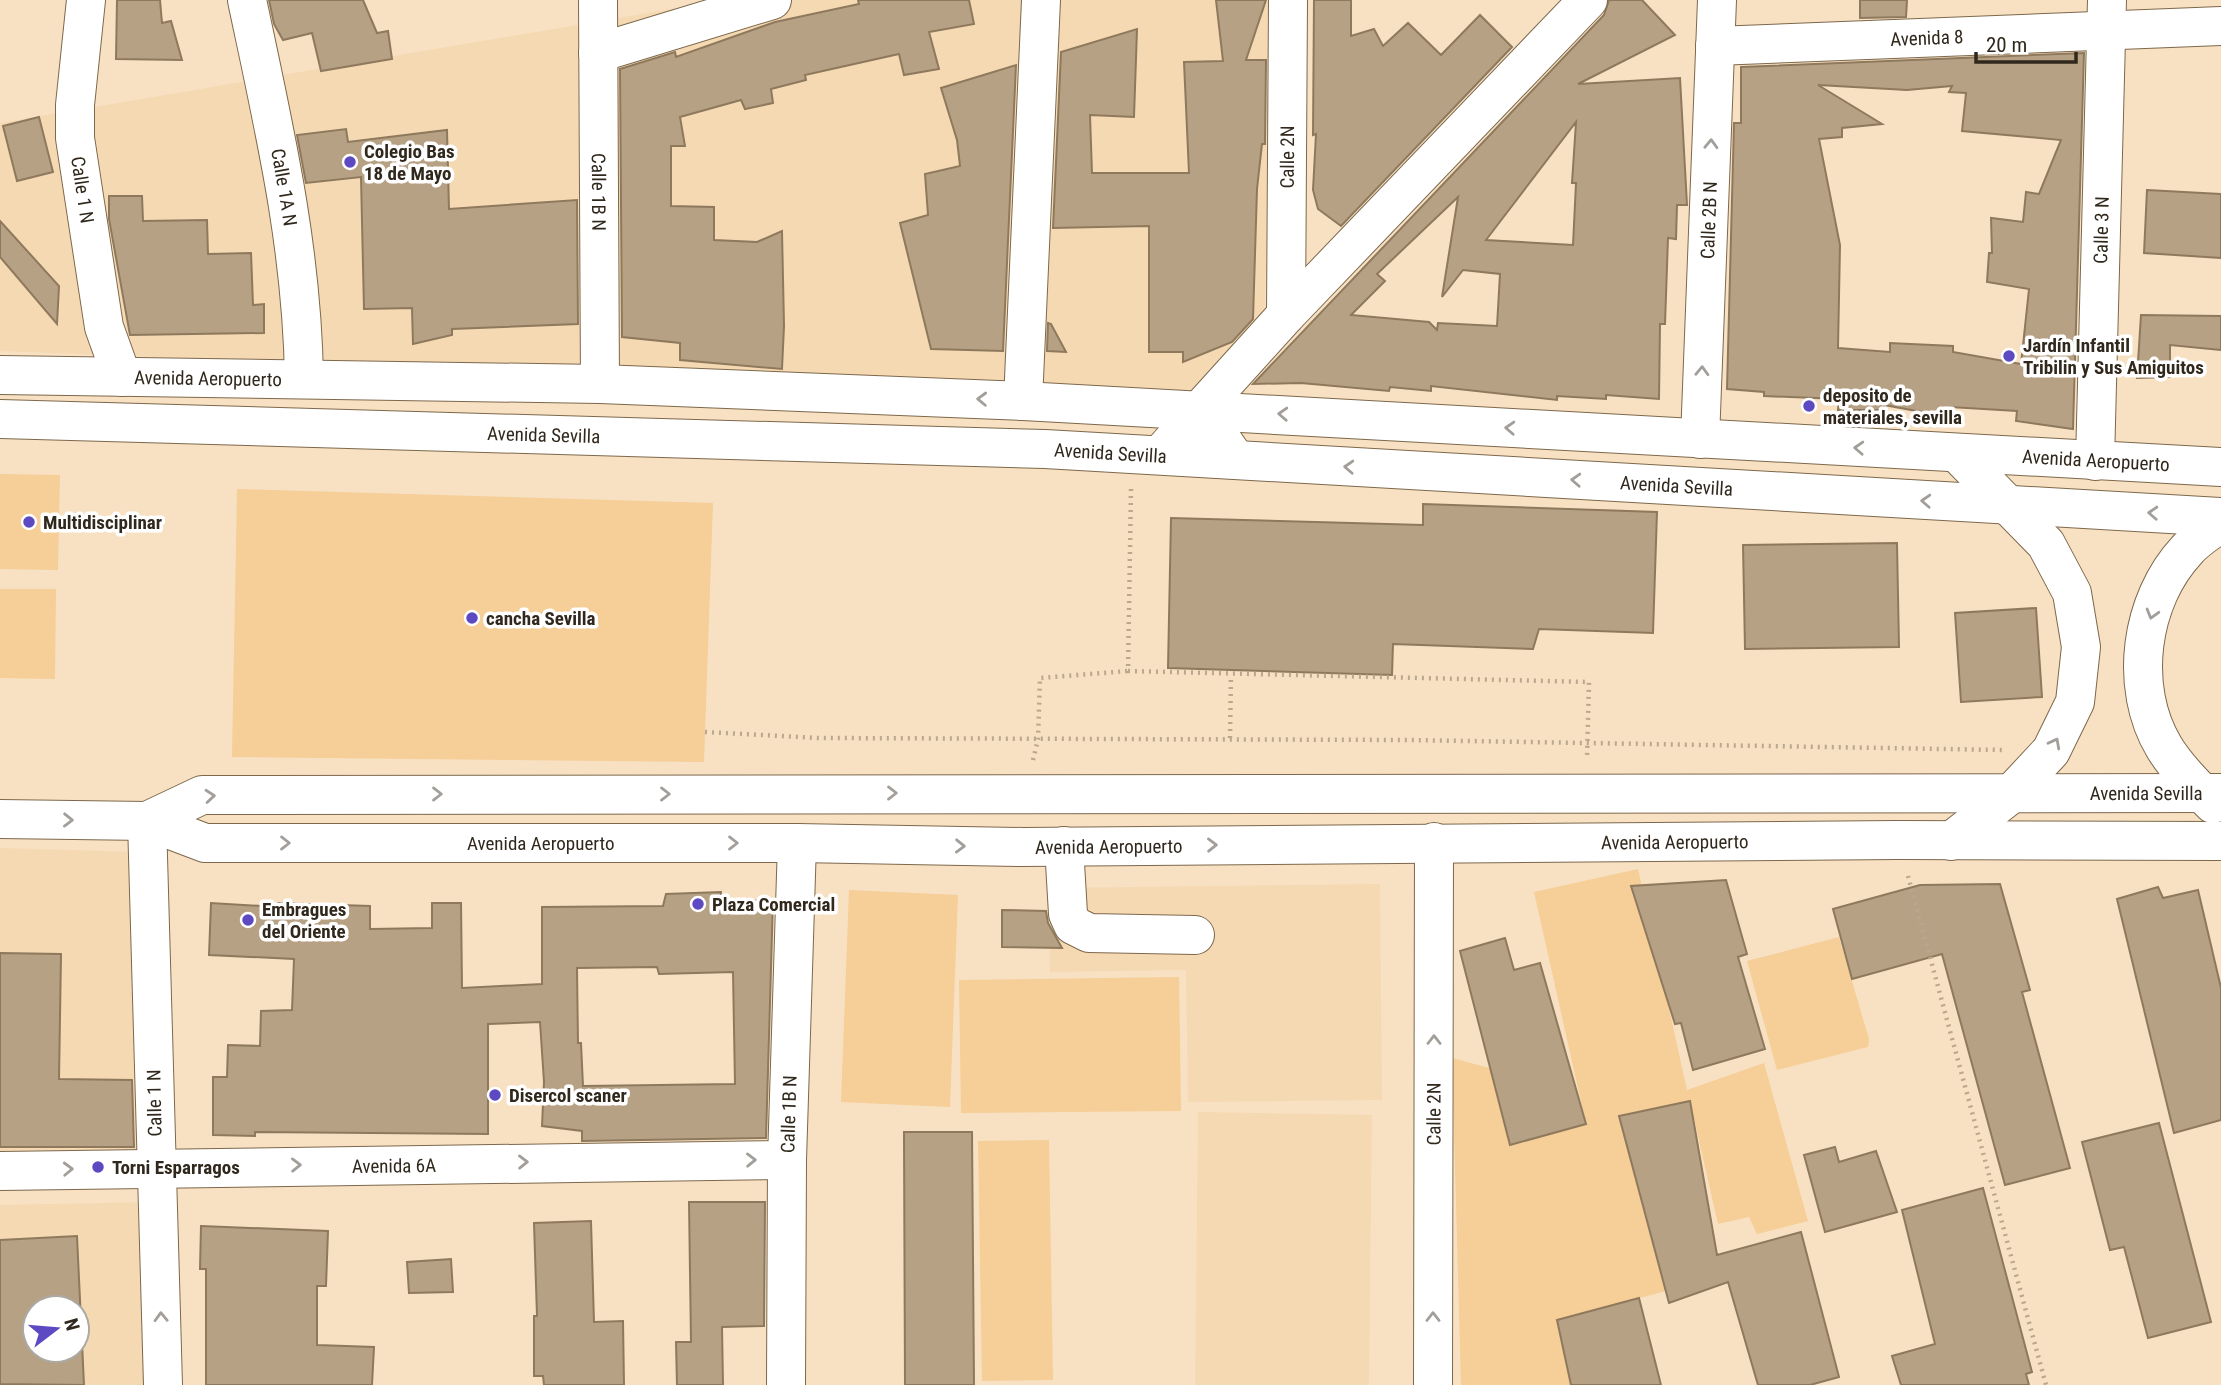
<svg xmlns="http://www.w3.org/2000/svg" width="2221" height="1385" font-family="'Roboto Condensed',sans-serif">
	<rect width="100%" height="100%" fill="#f8e1c2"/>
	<path fill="#f5d9b3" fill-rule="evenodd" d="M724,0h550l-10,329 -70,69 -1194,-47v-228z
		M0,848l142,4v310l-142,4z
		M1380,884l2,216 -194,2 -2,-132 -136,2 -1,-84z
		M1198,1112l174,3 -3,270h-174z
		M151,1202l4,183h-155v-180zM35,1308h42v42h-42z"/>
	<path fill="#f5ce98" d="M0,474l60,1 -2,95 -58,-1z
		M237,489l476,14 -9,259 -472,-5z
		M0,589h56l-1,90 -55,-1z
		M1638,869l49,221 77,-27 44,158 -51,13 -8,-17 -31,7 -28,-123 -70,14 46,176 -109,29 14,65h-110l-9,-327 41,11 17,75 76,-20 -52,-232z
		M849,890l109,5 -8,212 -109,-5z
		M1839,937l30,102 -1,8 -91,23 -30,-109z
		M1179,977l2,134 -220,2 -2,-133z
		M1049,1140l4,240 -71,1 -4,-240z"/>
	<path fill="#b7a184" stroke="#8e795d" stroke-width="2" fill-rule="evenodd" d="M117,0h43l2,23 9,-2 11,39 -66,-1z
		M269,0h94l14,33 11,-2 4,28 -71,12 -9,-38 -29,7 -9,-16z
		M858,0h111l5,24 -45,8 10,37 -35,6 -5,-21 -94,21 1,5 -35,9 2,14 -28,6 -4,-9 -61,17 5,29h-14v60l43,1v33l43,2 25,-11 2,95 -2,43 -102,-9v-17l-58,-6 -2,-268 55,-17 1,5 99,-35 84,-18z
		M1216,0h50l-20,60h20l-1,84h-3l-5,45 -4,130 -21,23 -49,20v-10h-34v-126l-96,2 8,-176 76,-23 -3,88 -44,-2 2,58h97l-5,-111 39,-1z
		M1314,0h37v36l23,-7 9,17 25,-23 33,32 39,-40 32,32 -171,179 -23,-17 -5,-19 3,-56 -3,1z
		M1609,0h33l33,35 -97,49 102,-6 7,127h-10l-1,34 -8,-1 -3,86h-5l-1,75 -53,-4v4l-49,-3v4l-126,-14v5l-41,-4 -1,4 -88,-8 -48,1 351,-369zM1576,122l-4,61h4l-3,62 -87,-5zM1458,197l-16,100 21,-27 37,4 -3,52 -59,-3 -1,7 -8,-8 -78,-7 34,-34 -8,-7z
		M1860,0h47l-1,17 -46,1z
		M2084,53l-11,376 -57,-8 1,-10 -67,-4 -1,10 -65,-12v5h-46l1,-11 -75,-3v-4l-37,-3 7,-266h7v-56zM1818,85l89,5 45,-4 -3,6 17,1 -4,38 99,9 -22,54 -13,-2 -3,30 -32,-4 1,35h-3l-2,29 42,7 -8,75 -68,-12v-6l-63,-3v9l-52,-4 2,-103 -21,-106 23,-2v-9l40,-4z
		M1016,65l-13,286 -72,-2 -31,-126 28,-8 -3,-41 35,-8 -3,-26 -16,-52z
		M39,117l14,55 -36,9 -14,-55z
		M346,129l2,13 99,-12 2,79 128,-9 1,124 -126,5v6l-39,9 -1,-36 -48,1 -3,-132 -55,6 -9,-48z
		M2147,190l74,4v64l-77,-5z
		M109,196h33l1,25 64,-1 1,34 43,-1 2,52 11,-1v29l-134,2 -21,-116z
		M0,221l59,65 -2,38 -57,-67z
		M2141,315l80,1v34l-51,-5v32l-33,1z
		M1048,323l3,1 15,28 -19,-1z
		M1423,504l234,8 -4,121 -114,-4 -6,20 -140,-5 -1,31 -224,-7 3,-150 252,7z
		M1897,543l2,104 -154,2 -2,-104z
		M2036,608l6,89 -81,5 -6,-89z
		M1726,880l21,74 -9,3 27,92 -72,21 -12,-47 -6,1 -44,-138z
		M2000,884l30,106 -8,2 48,176 -65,17 -63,-231 -90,25 -19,-70 87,-24z
		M2158,887l5,11 35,-8 23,98v132l-47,13 -57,-234z
		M721,892v10l52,-2 -7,238 -184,3v-10l-40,-5 2,-44 -4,-60 -52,2v110l-233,-2v4l-42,-1v-58h14l1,-32 32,1 1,-35 31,-1 2,-51 -85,-4 2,-52 67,4v-4l92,3v23l62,-1v-25h29l1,85 80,-4v-77l121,-1 3,-12zM657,967l2,7 74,-2 2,112 -152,2 -2,-43h-3l-1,-75z
		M1002,910l44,1 2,12 14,25 -60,-1z
		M1505,938l9,32 26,-7 46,161 -76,21 -50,-194z
		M0,953l61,1 -2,125 73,1 2,67h-134z
		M1690,1101l27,154 84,-23 38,145 -29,8h-52l-30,-103 -59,21 -50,-187z
		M2159,1123l52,199 -63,16 -24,-91 -14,3 -28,-108z
		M904,1132h68l2,253h-69z
		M1835,1147l4,15 37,-11 21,61 -72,20 -21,-77z
		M1983,1188l49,184 -6,2 3,11h-128l-9,-29 43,-12 -33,-134z
		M689,1202h76l-1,124 -42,1 1,58h-46l-1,-43h15z
		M591,1221l3,101 29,-1 1,64h-80l-1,-9h-9v-60h3l-3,-93z
		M201,1226l127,5 -2,55h-9v59l57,2 -2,38h-166v-116h-6z
		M77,1236l7,149 -84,-1v-144zM35,1308h42v42h-42z
		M451,1259l2,33 -44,1 -2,-31z
		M1639,1298l22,87h-90l-14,-65z"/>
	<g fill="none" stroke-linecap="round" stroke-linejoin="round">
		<defs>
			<g id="minor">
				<path id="s1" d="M86,0l-11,105v33l29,189 18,50"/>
				<path id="s2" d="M247,0c27,128 55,246 57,378"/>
				<path id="s3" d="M598,0l2,384"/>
				<path id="s4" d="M1715,46l506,-20"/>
				<path d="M598,53l174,-53"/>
				<path id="s5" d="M1286,315l2,-315"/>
				<path id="s6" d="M0,375l600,9 423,17 1198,66"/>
				<path d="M1023,401l18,-401"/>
				<path d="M1201,409l85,-94 302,-315"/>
				<path id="s7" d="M1700,439l17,-439"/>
				<path id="s8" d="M2095,461l12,-461"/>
				<path d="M1064,846l4,68 5,11 16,8 106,2"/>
				<path id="s9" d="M0,1171l787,-11"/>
				<path id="s10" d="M163,1385l-16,-564 58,22h592l226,4 875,-7 323,1"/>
				<path id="s11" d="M786,1385l1,-225 10,-317"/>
				<path id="s12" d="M1433,1385l1,-543"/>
			</g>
			<g id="major">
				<path id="s13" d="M0,419l1045,30 1176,68"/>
				<path d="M1160,455l41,-46 35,51"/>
				<path d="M2213,804c-17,-17 -37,-37 -49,-57 -36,-60 -24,-147 23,-197 9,-11 23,-19 34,-27"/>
				<path id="s14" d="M0,819l147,2 55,-26 2019,-2"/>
				<path d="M1951,841l59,-46 41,-44 24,-49 6,-55 -9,-54 -26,-49 -89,-91"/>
			</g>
		</defs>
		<use href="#minor" stroke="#7d684c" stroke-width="40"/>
		<use href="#major" stroke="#7d684c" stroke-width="40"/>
		<path stroke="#b9a78e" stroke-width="4.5" stroke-dasharray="2 5" stroke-linecap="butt" d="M1131,489l-3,182 461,11 -2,77
			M705,732l112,6 591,2 595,10
			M1230,738l1,-63
			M1033,760l5,-21 2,-61 88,-7
			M1908,876l138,509"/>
		<use href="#minor" stroke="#fff" stroke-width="38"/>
		<use href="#major" stroke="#fff" stroke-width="38"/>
	</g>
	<defs><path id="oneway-chevron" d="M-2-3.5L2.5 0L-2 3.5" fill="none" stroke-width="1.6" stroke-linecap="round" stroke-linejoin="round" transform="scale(1.75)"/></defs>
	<g stroke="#a29e99">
		<use href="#oneway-chevron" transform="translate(1711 144) rotate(-88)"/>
		<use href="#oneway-chevron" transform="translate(1702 371) rotate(-88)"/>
		<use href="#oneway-chevron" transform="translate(982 399) rotate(-178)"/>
		<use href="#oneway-chevron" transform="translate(1283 414) rotate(-177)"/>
		<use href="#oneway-chevron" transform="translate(1510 428) rotate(-177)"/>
		<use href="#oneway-chevron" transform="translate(1859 448) rotate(-177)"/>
		<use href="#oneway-chevron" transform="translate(1349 467) rotate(-177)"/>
		<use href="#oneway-chevron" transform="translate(1576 480) rotate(-177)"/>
		<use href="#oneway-chevron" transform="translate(1926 501) rotate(-177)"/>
		<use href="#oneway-chevron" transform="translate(2153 513) rotate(-177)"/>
		<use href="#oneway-chevron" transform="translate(2152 614) rotate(106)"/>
		<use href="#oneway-chevron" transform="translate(2055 743) rotate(-62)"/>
		<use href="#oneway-chevron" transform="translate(892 793)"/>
		<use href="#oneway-chevron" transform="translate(437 794)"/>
		<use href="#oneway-chevron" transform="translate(665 794)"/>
		<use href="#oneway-chevron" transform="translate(210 796) rotate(-5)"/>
		<use href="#oneway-chevron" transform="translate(68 820) rotate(1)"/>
		<use href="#oneway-chevron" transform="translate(285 843)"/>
		<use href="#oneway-chevron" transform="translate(733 843)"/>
		<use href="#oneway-chevron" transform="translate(1212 845) rotate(-1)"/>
		<use href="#oneway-chevron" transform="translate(960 846) rotate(1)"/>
		<use href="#oneway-chevron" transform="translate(1434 1040) rotate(-90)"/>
		<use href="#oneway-chevron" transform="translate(751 1160) rotate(-1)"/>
		<use href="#oneway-chevron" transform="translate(523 1162) rotate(-1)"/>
		<use href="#oneway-chevron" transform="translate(296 1165) rotate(-1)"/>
		<use href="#oneway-chevron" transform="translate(68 1169) rotate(-2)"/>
		<use href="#oneway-chevron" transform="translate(161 1317) rotate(-92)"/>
		<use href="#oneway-chevron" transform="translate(1433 1317) rotate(-90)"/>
	</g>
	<g fill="#5d4ac2" stroke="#fff" stroke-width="2.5">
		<circle cx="350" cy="162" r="7"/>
		<circle cx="2009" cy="356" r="7"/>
		<circle cx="1809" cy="406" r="7"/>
		<circle cx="29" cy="522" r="7"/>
		<circle cx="472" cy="618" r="7"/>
		<circle cx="698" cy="904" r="7"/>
		<circle cx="248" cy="920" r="7"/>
		<circle cx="495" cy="1095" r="7"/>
		<circle cx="98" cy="1167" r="7"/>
	</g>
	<g text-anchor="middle" stroke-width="7" stroke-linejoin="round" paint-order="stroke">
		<g font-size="19" fill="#30281c" stroke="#fff">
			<text dy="7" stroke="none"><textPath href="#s4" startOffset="212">Avenida 8</textPath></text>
			<text dy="7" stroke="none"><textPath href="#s5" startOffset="158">Calle 2N</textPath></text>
			<text dy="7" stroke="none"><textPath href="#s2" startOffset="191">Calle 1A N</textPath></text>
			<text dy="7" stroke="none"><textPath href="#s1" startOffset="191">Calle 1 N</textPath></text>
			<text dy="7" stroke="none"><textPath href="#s3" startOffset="192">Calle 1B N</textPath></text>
			<text dy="7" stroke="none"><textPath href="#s7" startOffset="219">Calle 2B N</textPath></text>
			<text dy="7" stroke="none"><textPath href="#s8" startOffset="231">Calle 3 N</textPath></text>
			<text dy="7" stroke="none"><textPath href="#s6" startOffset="208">Avenida Aeropuerto</textPath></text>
			<text dy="7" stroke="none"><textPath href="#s13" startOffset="544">Avenida Sevilla</textPath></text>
			<text dy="7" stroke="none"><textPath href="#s13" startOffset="1111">Avenida Sevilla</textPath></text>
			<text dy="7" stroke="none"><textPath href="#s6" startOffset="2098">Avenida Aeropuerto</textPath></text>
			<text dy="7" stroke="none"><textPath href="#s13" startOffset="1678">Avenida Sevilla</textPath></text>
			<text dy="7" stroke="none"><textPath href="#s14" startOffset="2152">Avenida Sevilla</textPath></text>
			<text dy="7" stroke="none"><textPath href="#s10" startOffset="2096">Avenida Aeropuerto</textPath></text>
			<text dy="7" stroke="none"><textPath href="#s10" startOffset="962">Avenida Aeropuerto</textPath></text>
			<text dy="7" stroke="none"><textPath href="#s10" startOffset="1530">Avenida Aeropuerto</textPath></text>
			<text transform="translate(154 1103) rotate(-91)" y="7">Calle 1 N</text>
			<text dy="7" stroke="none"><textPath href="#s12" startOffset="271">Calle 2N</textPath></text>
			<text dy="7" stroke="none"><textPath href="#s11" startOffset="271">Calle 1B N</textPath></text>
			<text dy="7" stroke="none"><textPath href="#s9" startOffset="394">Avenida 6A</textPath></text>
		</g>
		<g font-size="19" font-weight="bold" fill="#30281c" stroke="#fff" text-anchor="start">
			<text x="364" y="158">Colegio Bas<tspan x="364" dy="22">18 de Mayo</tspan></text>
			<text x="2023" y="352">Jardín Infantil<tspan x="2023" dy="22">Tribilin y Sus Amiguitos</tspan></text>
			<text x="1823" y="402">deposito de<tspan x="1823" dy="22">materiales, sevilla</tspan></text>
			<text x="43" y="529">Multidisciplinar</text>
			<text x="486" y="625">cancha Sevilla</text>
			<text x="712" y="911">Plaza Comercial</text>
			<text x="262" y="916">Embragues<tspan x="262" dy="22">del Oriente</tspan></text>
			<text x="509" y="1102">Disercol scaner</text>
			<text x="112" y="1174">Torni Esparragos</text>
		</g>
	</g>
	<g transform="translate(56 1329) rotate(74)"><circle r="33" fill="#ffffff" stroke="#aca9a4" stroke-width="2"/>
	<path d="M0-5L12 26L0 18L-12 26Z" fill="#5d4ac2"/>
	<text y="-10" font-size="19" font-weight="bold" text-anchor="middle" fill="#30281c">N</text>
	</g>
	<path d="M1976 52v10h100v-10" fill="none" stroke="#30281c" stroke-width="3.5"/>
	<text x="1986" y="52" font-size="21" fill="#30281c" stroke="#ffffff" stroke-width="5" paint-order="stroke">20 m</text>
</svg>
